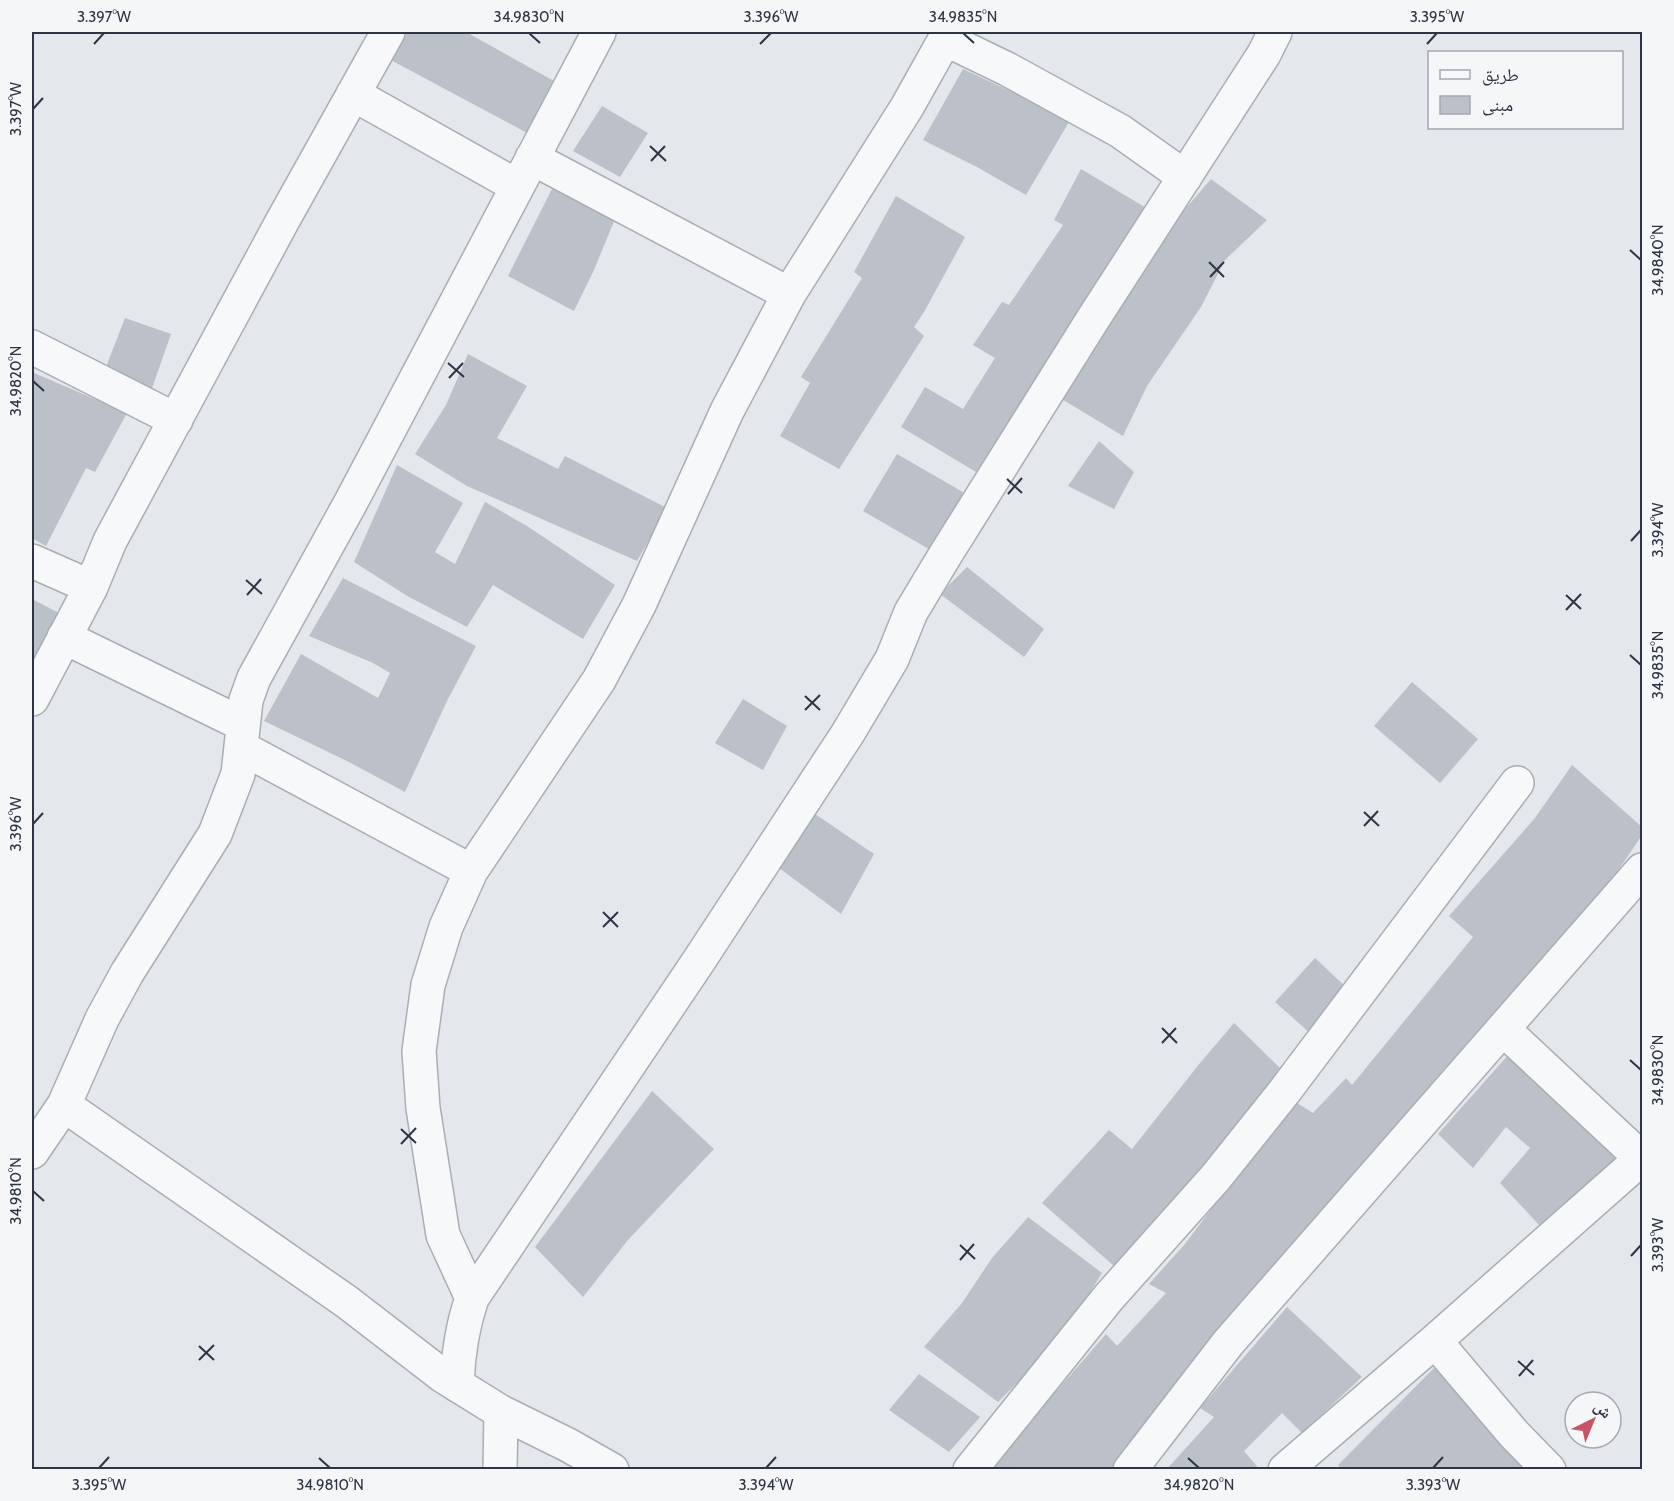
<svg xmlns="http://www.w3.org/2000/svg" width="1674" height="1501" font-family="Cabin,'Noto Naskh Arabic',sans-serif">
	<rect width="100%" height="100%" fill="#e4e7eb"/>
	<path fill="#bcc0c8" d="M402,32h64l97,54 -30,50 -146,-78z
		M963,69l60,28 46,25 -43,73 -49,-28 -54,-27z
		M602,106l46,27 -28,44 -47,-26z
		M1081,169l67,40 -167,266 -80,-48 24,-40 38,22 32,-51 -22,-13 29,-43 7,3 54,-80 -9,-5z
		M557,179l60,35 -23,56 -20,41 -66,-35z
		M1211,179l56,41 -42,40 -24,47 -54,79 -24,50 -63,-38 114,-176z
		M896,196l69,41 -41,75 -10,15 10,9 -85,133 -59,-33 30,-53 -9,-6 61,-99 -8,-6z
		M125,318l46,16 -21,60 -46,-22z
		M468,354l59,32 -30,52 61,31 7,-13 102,52 -30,53 -170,-75 -52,-32 31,-49z
		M32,372l95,41 -32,59 -9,-4 -40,78 -14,-8z
		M1099,441l35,31 -20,37 -46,-23z
		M897,454l71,41 -34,57 -71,-41z
		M397,465l66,38 -28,49 20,12 30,-62 42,24 88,59 -32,54 -90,-54 -26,42 -58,-30 -55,-35z
		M967,567l77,62 -20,28 -84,-63z
		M343,578l133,68 -29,55 -42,91 -58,-31 -83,-40 37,-67 77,44 12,-25 -17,-10 -64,-27z
		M32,599l29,15 -29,62z
		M1412,682l66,57 -38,44 -66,-57z
		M743,699l44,27 -24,44 -48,-27z
		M1572,765l70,62v8l-31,46 -174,196 -67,86 -197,226 -60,81h-121l61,-75 53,-61 11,12 49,-53 -17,-9 36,-40 79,-105 33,-36 16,10 33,-35 6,7 121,-148 -24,-21 86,-98z
		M815,814l59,40 -33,60 -62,-46z
		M1315,958l34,32 -39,43 -35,-31z
		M1234,1023l50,49 -66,80 -37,38 -67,76 -72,-63 67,-73 23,19 68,-86z
		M1509,1054l112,102 -41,38 -41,31 -39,-42 30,-35 -24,-21 -33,41 -35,-34z
		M652,1091l62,58 -86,91 -45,57 -48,-50z
		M1028,1217l74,56 -31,50 -36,42 -37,37 -74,-55 38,-44 30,-45z
		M1287,1307l75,70 -60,56 -20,-20 -38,38 16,19h-94l48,-53 -14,-9z
		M1435,1367l32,39 62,64h-186l-5,-5z
		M919,1374l61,43 -31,35 -60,-42z"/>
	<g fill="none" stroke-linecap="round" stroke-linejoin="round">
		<defs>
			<path id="minor" d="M945,39l62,30 113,62 65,46
				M353,94l164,92
				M532,158l257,136
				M32,347l144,73
				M32,561l59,26
				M64,637l178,87
				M32,699l59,-112 19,-46 173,-321 105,-188
				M242,748l229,123
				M1503,1029l139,130
				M64,1105l283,197 96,74 58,36 67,33 44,25
				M32,1152l32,-47 38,-86 25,-46 88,-139 23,-60 8,-74 8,-22 97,-176 248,-470
				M472,1298l-29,-63 -20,-127 -4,-57 9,-66 18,-58 25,-56 128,-191 40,-75 88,-194 62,-117 118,-187 42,-75
				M1435,1341l79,93 35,36
				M457,1385c1,-31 5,-58 15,-87l226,-336 150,-229 44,-74 19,-47 33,-55 149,-238 171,-265 11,-22
				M500,1470l1,-58
				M970,1470l139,-173 107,-120 68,-85 233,-309
				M1130,1470l98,-127 414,-473
				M1285,1470l150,-129 207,-183"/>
		</defs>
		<use href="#minor" stroke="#a9aeb5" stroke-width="36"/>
		<use href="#minor" stroke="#f7f8f9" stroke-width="33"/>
	</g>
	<path fill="none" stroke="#2d3443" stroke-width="2" d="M529,33l11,10M963,33l11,10M94,44l10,-11M760,44l11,-11M1427,44l10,-11M33,109l10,-11M650,146l16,15M651,161l14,-15M1630,250l11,10M1209,262l15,15M1210,277l14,-15M448,363l16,14M449,378l14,-15M33,381l11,10M1007,479l15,14M1008,494l14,-16M1631,541l10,-11M246,580l16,14M247,595l14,-16M1566,595l15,14M1566,610l15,-16M1630,655l11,10M805,696l15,14M805,710l15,-15M1364,812l15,14M33,824l10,-11M1364,826l14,-15M603,912l15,15M603,927l15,-15M1162,1028l15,15M1162,1043l14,-15M1630,1060l11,10M401,1129l15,14M401,1144l15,-16M33,1191l11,10M960,1245l15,14M1631,1256l10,-11M960,1260l14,-16M199,1346l15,14M199,1360l15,-15M1518,1361l16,14M1519,1376l14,-16M319,1458l11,10M1188,1458l11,10M99,1468l10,-11M766,1468l10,-11M1433,1468l10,-11"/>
	<rect width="1674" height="1501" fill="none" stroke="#f4f6f8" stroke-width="66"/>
	<rect x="1428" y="51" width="195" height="78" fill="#f4f6f8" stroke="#a4a8b0" stroke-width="1.5"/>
	<rect x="1440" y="70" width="30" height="9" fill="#f7f8f9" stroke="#a4a8b0" stroke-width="1.5"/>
	<text x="1482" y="81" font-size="18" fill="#2d3443">طريق</text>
	<rect x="1440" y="96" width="30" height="18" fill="#bcc0c8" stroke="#a4a8b0" stroke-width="1.5"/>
	<text x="1482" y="111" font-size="18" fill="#2d3443">مبنى</text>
	<g transform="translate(1593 1420) rotate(43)"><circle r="28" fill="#f4f6f8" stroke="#a4a8b0" stroke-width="1.5"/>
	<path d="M0-4.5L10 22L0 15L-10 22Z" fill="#c75364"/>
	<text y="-9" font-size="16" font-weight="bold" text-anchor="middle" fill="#2d3443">ش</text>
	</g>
	<rect x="33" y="33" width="1608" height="1435" fill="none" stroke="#2d3443" stroke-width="2"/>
	<g font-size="15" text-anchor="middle" fill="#2d3443">
		<text x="104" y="22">3.397°W</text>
		<text x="529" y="22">34.9830°N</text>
		<text x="771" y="22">3.396°W</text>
		<text x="963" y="22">34.9835°N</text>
		<text x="1437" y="22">3.395°W</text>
		<text transform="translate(16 109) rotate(-90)" y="5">3.397°W</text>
		<text transform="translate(1658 260) rotate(-90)" y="5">34.9840°N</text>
		<text transform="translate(16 381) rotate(-90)" y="5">34.9820°N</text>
		<text transform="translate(1658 530) rotate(-90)" y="5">3.394°W</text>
		<text transform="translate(1658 665) rotate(-90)" y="5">34.9835°N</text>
		<text transform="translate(16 824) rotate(-90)" y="5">3.396°W</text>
		<text transform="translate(1658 1070) rotate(-90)" y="5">34.9830°N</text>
		<text transform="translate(16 1191) rotate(-90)" y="5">34.9810°N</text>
		<text transform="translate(1658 1245) rotate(-90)" y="5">3.393°W</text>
		<text x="99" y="1490">3.395°W</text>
		<text x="330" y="1490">34.9810°N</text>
		<text x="766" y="1490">3.394°W</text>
		<text x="1199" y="1490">34.9820°N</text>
		<text x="1433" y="1490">3.393°W</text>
	</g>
</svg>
